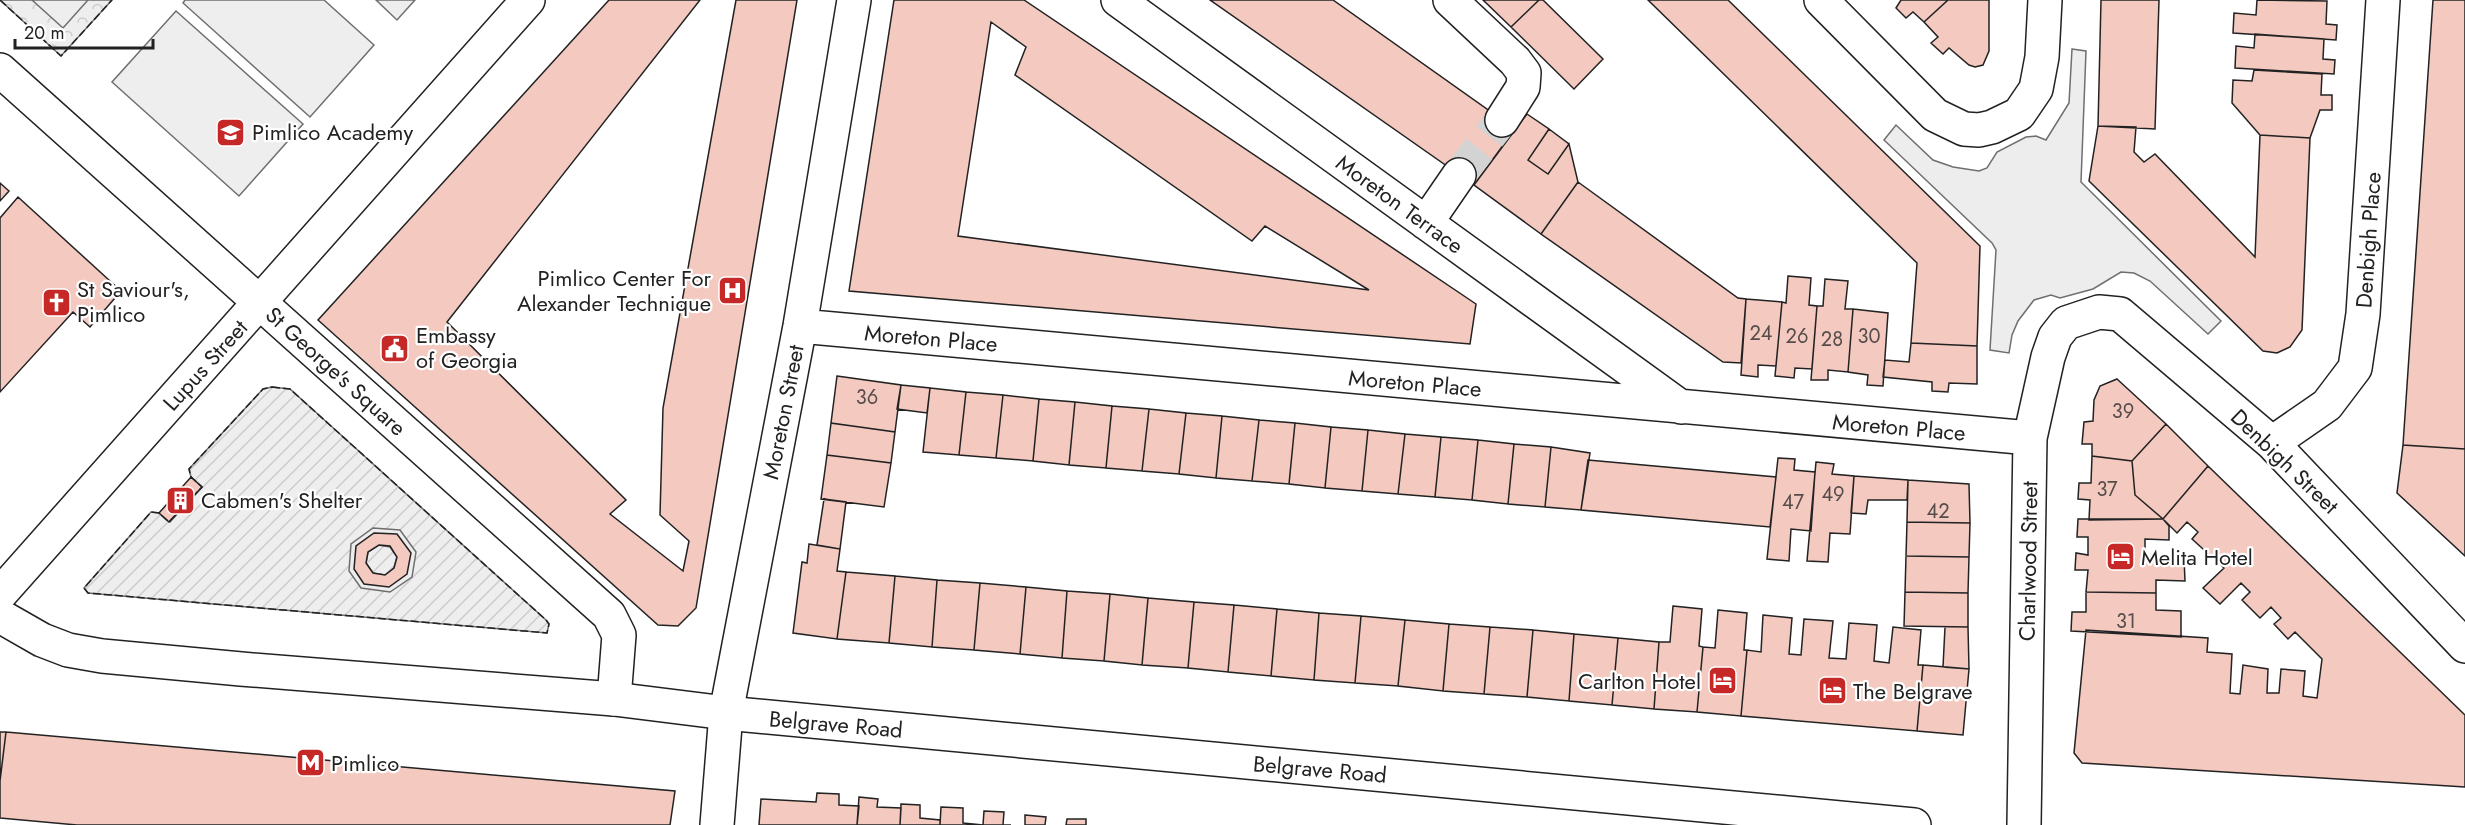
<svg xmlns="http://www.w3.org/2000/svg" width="2465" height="825" font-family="Jost,sans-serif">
	<defs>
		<pattern id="park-crowns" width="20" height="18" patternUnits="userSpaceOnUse" patternTransform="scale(1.5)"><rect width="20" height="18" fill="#eee"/><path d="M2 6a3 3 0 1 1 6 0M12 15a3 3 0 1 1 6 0" fill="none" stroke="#ccc"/></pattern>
		<pattern id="garden-furrows" width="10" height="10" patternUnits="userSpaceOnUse" patternTransform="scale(1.5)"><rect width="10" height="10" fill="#eee"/><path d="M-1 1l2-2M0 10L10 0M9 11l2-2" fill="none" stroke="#ccc"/></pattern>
	</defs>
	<rect width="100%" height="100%" fill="#fff"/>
	<path fill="url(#park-crowns)" stroke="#6f6f6f" stroke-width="1.5" d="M0,0h112l-51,56z"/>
	<path fill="url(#garden-furrows)" stroke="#6f6f6f" stroke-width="1.5" d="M272,387l18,2 256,231 3,4 -2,9 -459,-40 -4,-5 67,-76 8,1 11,9 32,-35 -11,-10 -2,-8 74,-80z"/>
	<path fill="#eee" stroke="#6f6f6f" stroke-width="1.5" d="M32,0h56l-25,28z
		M185,0h139l50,45 -64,72 -127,-114z
		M376,0h39l-18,20z
		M176,11l127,113 -64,72 -127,-114z"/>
	<path fill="#ededed" stroke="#6f6f6f" stroke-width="1.5" fill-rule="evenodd" d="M2072,49l14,2 -5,131 140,139 -13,13 -58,-53 -16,-8 -13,-1 -28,17 -33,9 -9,-3 -17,5 -16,21 -6,14 -3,18 -19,-3 6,-100 -4,-7 -108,-103 12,-15 37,35 20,7 26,4 8,-3 10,-16 29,-15 10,-1 10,4 23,-37z
		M373,528l27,2 16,22 -4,25 -22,15 -29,-4 -12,-17 2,-27zM378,545l12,2 7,10 -3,11 -9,7 -12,-2 -7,-10 2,-11z"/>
	<path fill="#f3c9c0" stroke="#222" stroke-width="1.5" fill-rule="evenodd" d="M609,0h91l-253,322 179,178 -16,14 73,57 6,-30 -29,-26 3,-107 73,-408h61l-101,608 -18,18 -20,-1 -340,-305z
		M894,0h130l452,304 -6,40 -621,-53zM991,22l35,25 -11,28 237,166 13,-15 104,64 -411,-54z
		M1210,0h123l182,129 -41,56z
		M1483,0h56l-28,27z
		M1539,0h4l60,59 -29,30 -63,-62z
		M1648,0h80l252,246 -3,100 -66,-3 6,-80z
		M1901,0h47l-24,22 -11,-10 -7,6 -10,-10z
		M1948,0h41v51l-6,14 -8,2 -6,-2 -20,-17 -6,6 -12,-11 7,-6 -14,-15z
		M2101,0h58l-4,129 -57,-3z
		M2257,0l70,1 -1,23 11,1 -1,15 -103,-7 1,-20 22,2z
		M2433,0h32v449l-62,-4z
		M2255,34l69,5 -1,20 12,1 -1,14 -99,-6 1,-22 18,2z
		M2254,70l68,4 -1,21h11v15h-12l-10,28 -50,-3 -28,-32 1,-23 19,1z
		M1527,114l22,15 -21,31 20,14 21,-30 9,38 -37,52 -67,-49z
		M2098,126l38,1 -2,25 10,10 11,-8 100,103 5,-122 50,3 -8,192 -12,17 -13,6 -14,-2 -174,-170z
		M1549,129l20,15 -21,30 -20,-14z
		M1578,182l160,116 8,1 -5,64 -18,-1 -182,-128z
		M0,183l9,8 -9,10z
		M18,197l103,94 -31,36 -17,-15 -73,80v-174z
		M1788,276l23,2 -2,27 8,1 -5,63 -17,-1 -1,10 -19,-2 7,-74 4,1z
		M1825,279l23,2 -3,28h8l-5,63 -20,-2v10h-17l6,-74h6z
		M1746,299l36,3 -6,64 -18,-1v12l-17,-2z
		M1853,309l35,4 -5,73 -16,-1 1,-10 -20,-3z
		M1911,343l66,3v38l-28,-1 -1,9 -16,-1v-9l-49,-5 2,-17 24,2z
		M837,376l64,9 -6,47 -64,-9z
		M2117,379l49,45 -34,37 -40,-5v-12h-10l2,-22 9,-1 1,-21 6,-14z
		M901,385l29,3 -3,25 -30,-4z
		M930,388l36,4 -7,63 -36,-3z
		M966,392l37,3 -7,63 -37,-3z
		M1003,395l36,4 -6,62 -37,-3z
		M1039,399l36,3 -6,63 -36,-4z
		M1075,402l37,4 -6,62 -37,-3z
		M1112,406l37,3 -7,62 -36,-3z
		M1149,409l37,4 -7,61 -37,-3z
		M1186,413l36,3 -6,62 -37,-4z
		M1222,416l37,4 -7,61 -36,-3z
		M1259,420l36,3 -6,61 -37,-3z
		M831,423l64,9 -4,31 -64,-8z
		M1295,423l36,4 -6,61 -36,-4z
		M2166,424l42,42 -45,53 -28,-24 -3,-34z
		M1331,427l37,3 -6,61 -37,-3z
		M1368,430l37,4 -7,60 -36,-3z
		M1405,434l36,3 -6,60 -37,-3z
		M1441,437l37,3 -6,60 -37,-3z
		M1478,440l36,4 -6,60 -36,-4z
		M1514,444l37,3 -6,60 -37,-3z
		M2403,445l62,4v107l-68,-63z
		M1551,447l39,6 -9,57 -36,-3z
		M827,455l64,8 -7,44 -63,-8z
		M2092,456l40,5 3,34 28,24 -74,1 1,-20 -12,-1 1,-16h12z
		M1778,458l17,1 -1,11 21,2 -4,59 -20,-2 -2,32 -22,-2z
		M1588,460l188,17 -6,50 -189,-17z
		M1816,462l18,2 -2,10 22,2 -4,58 -20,-1 -2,29 -21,-1z
		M2208,466l257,249v72l-383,-24 -8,-10 12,-123 122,8 -1,14 25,2 -2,39 10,1 3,-29 25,4 -1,24h12l2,-24 24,2 -2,25 14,2 5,-39 -27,-27 -7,7 -14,-15 7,-6 -10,-11 -11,11 -18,-18 8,-8 -9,-9 -21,21 -17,-16 21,-20 -32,-29 6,-7 -11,-10 -10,11 -14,-14z
		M1854,476l54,4 -1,20h-39l-2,14 -15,-1z
		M191,477l11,10 -33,35 -10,-9z
		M1908,480l61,4 1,39 -63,-1z
		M824,499l22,3 -6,47 -23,-4z
		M2078,519h85l6,7v14l-24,-1v17l39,2 1,23 -29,-1v13l-70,-1 2,-22h-13l1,-17 12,2v-18h-11z
		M1907,522l63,1 -1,34 -63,-1z
		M374,533l23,1 14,19 -4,21 -18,13 -25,-3 -10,-15 2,-23zM379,545l11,1 7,11 -3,11 -9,7 -12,-2 -7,-10 2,-11z
		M809,544l31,5 -3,22 9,1 -9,67 -44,-6 9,-71 5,1z
		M1906,556l63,1 -1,36 -63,-1z
		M846,572l49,4 -6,67 -52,-4z
		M895,576l42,4 -5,67 -43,-4z
		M937,580l43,3 -6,67 -42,-3z
		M980,583l46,4 -6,67 -46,-4z
		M1026,587l41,4 -5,67 -42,-4z
		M1067,591l43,3 -6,67 -42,-3z
		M1905,592l63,1v34l-64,-1z
		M2086,592l70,1v17l25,1v26l-110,-6 1,-19h14z
		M1110,594l38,4 -6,67 -38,-4z
		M1148,598l46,4 -6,66 -46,-3z
		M1194,602l40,3 -6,67 -40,-4z
		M1234,605l43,4 -6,67 -43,-4z
		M1673,606l29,3 -3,37 4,1 -6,65 -43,-3 5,-67h11z
		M1277,609l42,4 -5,67 -43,-4z
		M1718,610l29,3 -3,37h3l-6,66 -44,-4 6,-65 12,1z
		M1319,613l42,3 -6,67 -41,-3z
		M1763,615l29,3 -3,36 12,1 3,-36 29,2 -4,37 17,1 3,-36 28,2 -3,36 15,2 4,-36 28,3 -3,35h5l-6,66 -176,-15 6,-66 14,2z
		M1361,616l44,4 -7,66 -43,-3z
		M1405,620l44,4 -6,67 -45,-5z
		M1449,624l41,3 -6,67 -41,-3z
		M1490,627l43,3 -6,67 -43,-3z
		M1945,627h23l1,42 -26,-2z
		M1533,630l41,4 -5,67 -42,-4z
		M1574,634l44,4 -6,67 -43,-4z
		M1618,638l41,4 -5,67 -42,-4z
		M1923,665l46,4 -6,66 -46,-4z
		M0,732h6l-6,49z
		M6,732l669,59 -5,34h-593l-77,-7v-37z
		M817,793l22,1v11l20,1 -2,19h-98l2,-26 55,3z
		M859,797l19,2 -1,8 24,1 -1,17h-43z
		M901,804l19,1v13l20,2v5h-40z
		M941,807l22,1v15l20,2h-43z
		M984,811l20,1 -1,13h8h-28z
		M1025,815l21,2 -1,8h-20z
		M1067,819h19v6h-20z"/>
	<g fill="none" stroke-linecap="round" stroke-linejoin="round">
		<path stroke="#d3d3d3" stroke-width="33" stroke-dasharray="33 16" stroke-linecap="butt" d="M1459,175l43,-55"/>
		<defs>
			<path id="street" d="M1118,0l563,407
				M1450,0l65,61 9,12 -1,14 -21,33
				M1821,0l114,115 29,14 15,1 13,-3 27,-13 17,-25 6,-32 3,-57
				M0,70l609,545 10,20 -5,64
				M1426,223l33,-48
				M800,326l1230,112
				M2272,443l55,-38 28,-37 8,-54 20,-314
				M717,825l9,-112 74,-387 54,-326
				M2024,825l6,-387 18,-81 7,-20 11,-14 33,-11 21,2 152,129 193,203"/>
			<path id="secondary" d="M0,594l528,-594"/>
			<path id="primary" d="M0,616l42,24 26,10 34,6 139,13 373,30 112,14 1188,112"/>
		</defs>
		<use href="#street" stroke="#222" stroke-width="36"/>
		<use href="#secondary" stroke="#222" stroke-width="36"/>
		<use href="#primary" stroke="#222" stroke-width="36"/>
		<use href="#street" stroke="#fff" stroke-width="33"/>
		<use href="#secondary" stroke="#fff" stroke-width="33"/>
		<use href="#primary" stroke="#fff" stroke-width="33"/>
		<path stroke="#222" stroke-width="1.5" stroke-dasharray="8 3" stroke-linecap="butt" d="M0,0l61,56 51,-56
			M272,387l18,2 256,231 3,4 -2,9 -459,-40 -4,-5 67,-76 8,1 10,9 33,-35 -11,-10 -2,-8 74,-80z"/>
	</g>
	<defs>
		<symbol id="school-square" viewBox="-11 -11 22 22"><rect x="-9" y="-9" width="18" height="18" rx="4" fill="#c62828" stroke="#fff"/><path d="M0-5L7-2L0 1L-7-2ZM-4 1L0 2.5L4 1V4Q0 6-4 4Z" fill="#fff"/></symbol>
		<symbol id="hospital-square" viewBox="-11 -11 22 22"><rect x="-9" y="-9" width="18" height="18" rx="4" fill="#c62828" stroke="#fff"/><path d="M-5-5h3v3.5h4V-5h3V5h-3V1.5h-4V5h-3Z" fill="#fff"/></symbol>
		<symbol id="church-square" viewBox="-11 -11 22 22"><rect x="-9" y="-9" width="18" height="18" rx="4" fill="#c62828" stroke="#fff"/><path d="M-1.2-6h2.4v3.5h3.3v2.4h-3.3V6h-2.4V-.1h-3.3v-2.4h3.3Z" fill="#fff"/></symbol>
		<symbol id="civic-square" viewBox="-11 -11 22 22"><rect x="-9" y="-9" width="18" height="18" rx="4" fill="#c62828" stroke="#fff"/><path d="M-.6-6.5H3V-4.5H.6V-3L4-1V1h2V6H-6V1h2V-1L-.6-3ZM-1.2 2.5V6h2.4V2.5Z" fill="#fff"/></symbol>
		<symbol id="building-square" viewBox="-11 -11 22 22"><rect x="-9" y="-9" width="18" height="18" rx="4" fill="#c62828" stroke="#fff"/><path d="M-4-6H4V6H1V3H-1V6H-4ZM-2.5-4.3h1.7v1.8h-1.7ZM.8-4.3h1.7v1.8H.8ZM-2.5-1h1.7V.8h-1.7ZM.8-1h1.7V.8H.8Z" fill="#fff"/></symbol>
		<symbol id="hotel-square" viewBox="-11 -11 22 22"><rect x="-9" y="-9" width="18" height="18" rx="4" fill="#c62828" stroke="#fff"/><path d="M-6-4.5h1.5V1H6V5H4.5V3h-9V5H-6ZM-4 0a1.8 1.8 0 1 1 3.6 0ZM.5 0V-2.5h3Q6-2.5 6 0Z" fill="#fff"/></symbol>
		<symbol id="metro-square" viewBox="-11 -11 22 22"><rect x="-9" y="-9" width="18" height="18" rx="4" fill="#c62828" stroke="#fff"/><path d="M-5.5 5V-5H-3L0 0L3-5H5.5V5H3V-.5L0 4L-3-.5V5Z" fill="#fff"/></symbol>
	</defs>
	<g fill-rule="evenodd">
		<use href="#school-square" x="214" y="116" width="33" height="33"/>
		<use href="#hospital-square" x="716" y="274" width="33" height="33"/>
		<use href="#church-square" x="40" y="286" width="33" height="33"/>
		<use href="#civic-square" x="378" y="332" width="33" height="33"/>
		<use href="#building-square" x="164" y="484" width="33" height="33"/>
		<use href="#hotel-square" x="2104" y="540" width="33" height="33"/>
		<use href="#hotel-square" x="1706" y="664" width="33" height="33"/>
		<use href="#hotel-square" x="1816" y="674" width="33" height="33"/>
		<use href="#metro-square" x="294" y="746" width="33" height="33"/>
	</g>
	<g text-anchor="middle" stroke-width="4.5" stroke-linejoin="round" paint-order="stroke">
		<g font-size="20" fill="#564c4a">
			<text x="1761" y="340">24</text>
			<text x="1797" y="343">26</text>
			<text x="1869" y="343">30</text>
			<text x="1832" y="346">28</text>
			<text x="867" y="404">36</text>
			<text x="2123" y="418">39</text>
			<text x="2107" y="496">37</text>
			<text x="1833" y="501">49</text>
			<text x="1793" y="509">47</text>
			<text x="1938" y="518">42</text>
			<text x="2126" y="628">31</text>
		</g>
		<g font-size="22" fill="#222" stroke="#fff" text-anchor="start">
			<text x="252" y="140">Pimlico Academy</text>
			<text x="711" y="286" text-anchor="end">Pimlico Center For<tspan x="711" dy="25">Alexander Technique</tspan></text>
			<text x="77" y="297">St Saviour's,<tspan x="77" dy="25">Pimlico</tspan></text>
			<text x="416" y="343">Embassy<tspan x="416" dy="25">of Georgia</tspan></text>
			<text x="201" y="508">Cabmen's Shelter</text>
			<text x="2141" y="565">Melita Hotel</text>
			<text x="1701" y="689" text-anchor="end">Carlton Hotel</text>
			<text x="1853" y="699">The Belgrave</text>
			<text x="331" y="771">Pimlico</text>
		</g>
		<g font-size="22" fill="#222" stroke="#fff">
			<text transform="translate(1400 204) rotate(36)" y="8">Moreton Terrace</text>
			<text transform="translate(2368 240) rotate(-86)" y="8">Denbigh Place</text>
			<text transform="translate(931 338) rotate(5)" y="8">Moreton Place</text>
			<text transform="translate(205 365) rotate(-48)" y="8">Lupus Street</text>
			<text transform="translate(336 371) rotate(42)" y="8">St George's Square</text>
			<text transform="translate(1415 383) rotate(5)" y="8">Moreton Place</text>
			<text transform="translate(783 412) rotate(-79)" y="8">Moreton Street</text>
			<text transform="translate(1899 427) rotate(5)" y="8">Moreton Place</text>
			<text transform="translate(2285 461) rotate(44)" y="8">Denbigh Street</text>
			<text transform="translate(2028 561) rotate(-89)" y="8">Charlwood Street</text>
			<text transform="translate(836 724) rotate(5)" y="8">Belgrave Road</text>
			<text transform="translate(1320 769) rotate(5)" y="8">Belgrave Road</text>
		</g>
	</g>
	<path d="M15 39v9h138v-9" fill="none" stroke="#222222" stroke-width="3"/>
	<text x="24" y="39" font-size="18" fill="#222222" stroke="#ffffff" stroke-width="4.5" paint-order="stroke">20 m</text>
</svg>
